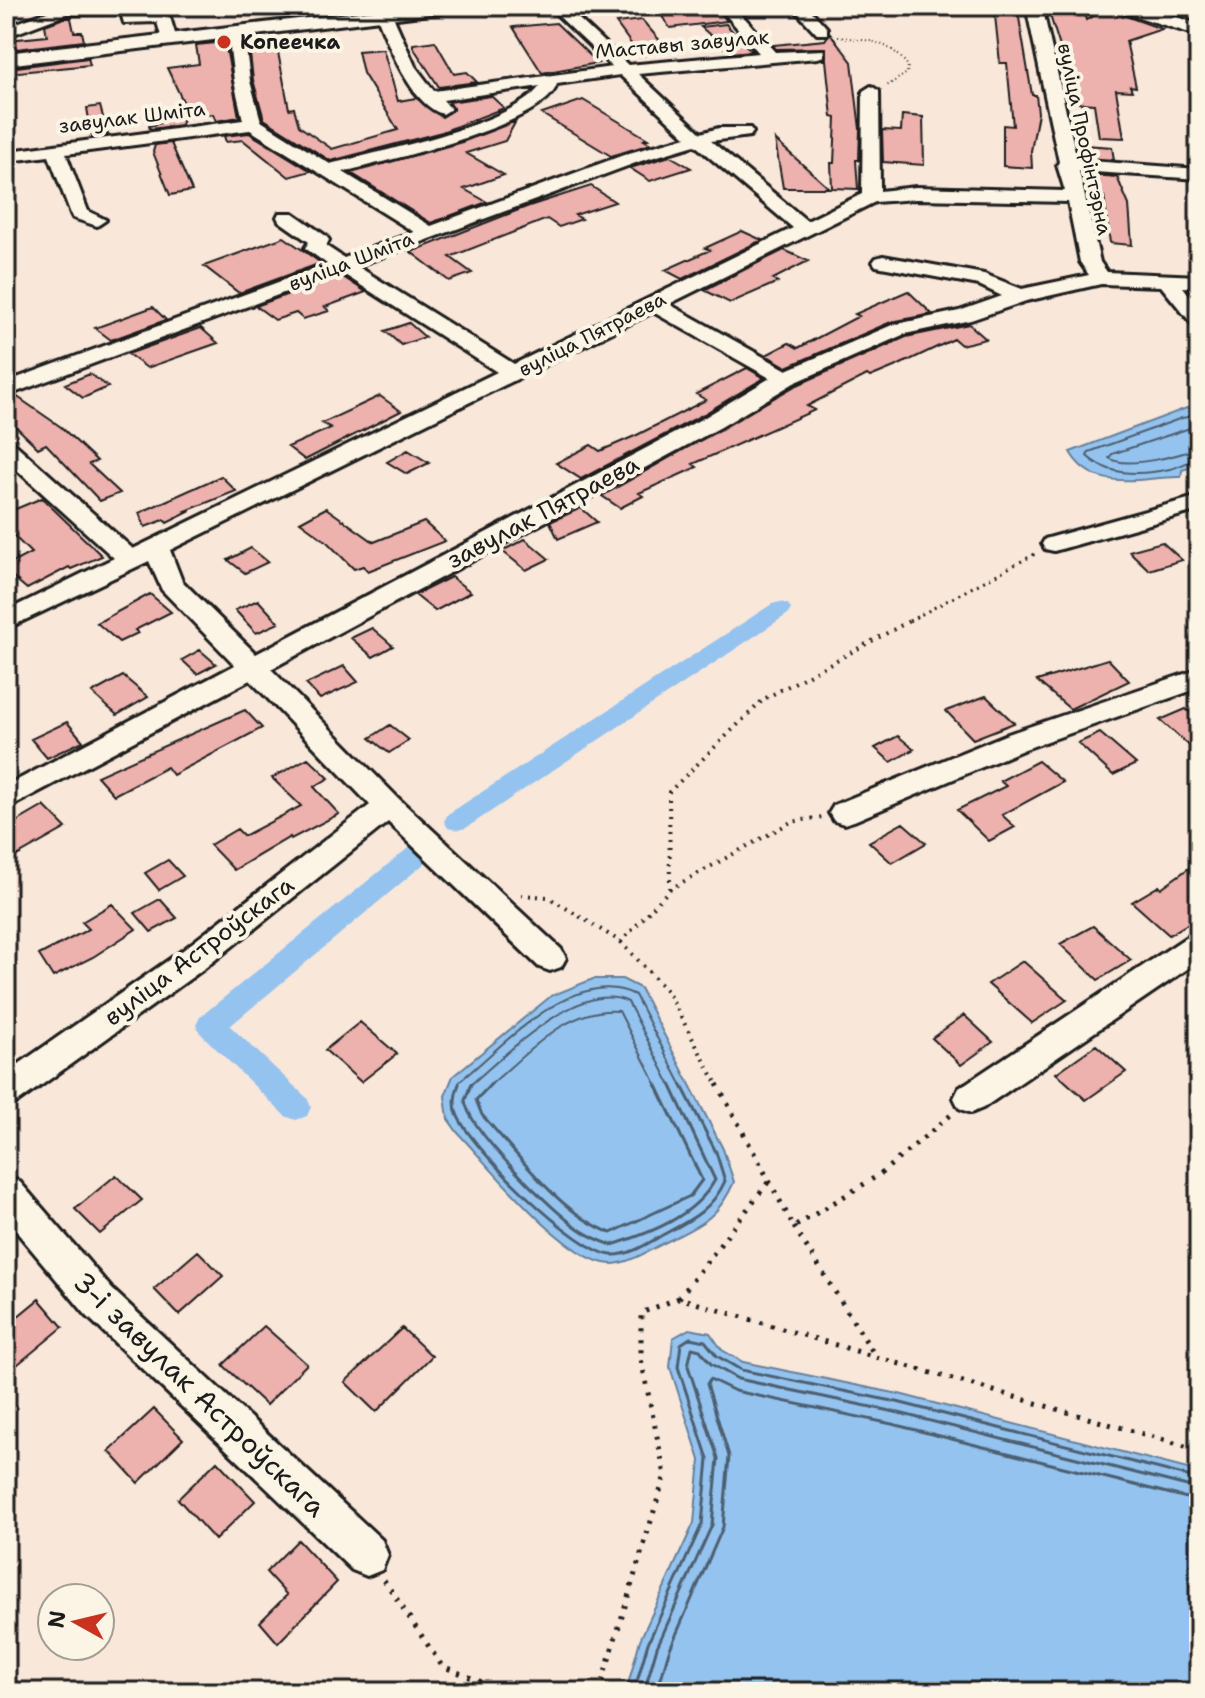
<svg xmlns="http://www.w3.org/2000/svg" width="1205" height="1698" font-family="'Shantell Sans',sans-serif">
	<rect width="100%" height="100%" fill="#f9e7da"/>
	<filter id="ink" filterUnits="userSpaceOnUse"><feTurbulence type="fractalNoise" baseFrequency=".0125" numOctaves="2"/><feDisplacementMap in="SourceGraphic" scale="16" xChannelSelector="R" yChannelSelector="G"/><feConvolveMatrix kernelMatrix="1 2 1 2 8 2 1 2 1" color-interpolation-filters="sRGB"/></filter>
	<g filter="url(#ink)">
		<path fill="#95c3ef" stroke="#65809b" stroke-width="2" d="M1192,406l7,1v58l-17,5 -1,7c-39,-1 -86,18 -111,-25z
			M593,979h29l18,9 83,161 11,33c-16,36 -32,42 -66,59 -17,8 -39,23 -57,23 -45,-2 -121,-97 -153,-131l-10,-14 -3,-23 8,-20 98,-80z
			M689,1329l21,4 12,17 21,12 156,32 300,78v220h-573l14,-52 54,-117 6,-63 -30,-93 3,-29z"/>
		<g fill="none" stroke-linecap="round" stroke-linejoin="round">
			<path stroke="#4c5f70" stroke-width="2" d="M1199,415l-17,3 -93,34 -2,4c22,21 55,19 83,13 9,-2 19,-8 29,-11
				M1199,425l-87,29 -3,4c17,12 70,-3 90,-10
				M458,1086l2,-5c43,-35 116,-117 175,-86l47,91
				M469,1086c35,-29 110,-108 159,-84l43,84
				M489,1086c37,-31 78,-80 130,-75l38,75"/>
			<path stroke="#4c5f70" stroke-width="3" d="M459,1084c-4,10 -6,19 -2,30 12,32 120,139 155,141 19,1 39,-14 56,-23 25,-13 45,-24 57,-51l-9,-29 -35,-68
				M471,1084l-6,16c2,29 88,111 114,129 10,7 21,12 33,16 38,-12 82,-28 103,-65l-45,-96
				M491,1084l-15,16 6,15c38,41 76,97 129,118l79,-37 12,-16 -46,-96
				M634,1692l14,-49 54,-119 6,-65 -30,-92 3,-23 9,-6 15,3 12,15 24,14 156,32 302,77
				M644,1692l13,-45 55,-122 6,-67 -30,-92 4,-18 8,2 11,14 27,15 157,33 304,77
				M657,1692l12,-41 54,-124 6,-71 -22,-72 3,-5 25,12 157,33 307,77"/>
			<path fill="#95c3ef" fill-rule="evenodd" d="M780,602l8,2 3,5 -3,5 -322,214 -9,2 -9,-2 -4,-7 4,-7 324,-210z
				M416,846l9,3 4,7 -4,7 -195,163 77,72 4,9 -4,9 -11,4 -11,-4 -85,-83 -4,-8 4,-8 207,-168z"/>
		</g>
		<path fill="#edb1ae" stroke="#1c1c1c" stroke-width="2" d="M655,6h60l12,15 -57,7z
			M994,6h23l15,89h4l2,18 -7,38 1,17 -29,-2v-41l10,1 -6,-63h-7z
			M1047,6h35l4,14 20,-11 56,20 -36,12 10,46 -6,-1 2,5 -16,-1 8,48 -25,-1 -5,-33 -15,-1 -10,-50h-7z
			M64,18h7l3,14h8l2,9 -76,9v-10l39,-4 -2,-11z
			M642,20l27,31 -29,5 -24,-33z
			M556,23l42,40 -56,10 -29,-46z
			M726,24l19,21 8,6 -23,2 -29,-26z
			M830,33l22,29 8,67 -1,31h-3l2,29 -26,-1 -1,-25h3l2,-45 -4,-1 -6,-57h-4l4,-2v-10l-50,1 -3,-4 52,-5z
			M435,41l19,33 13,-2 10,10 -38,5 -26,-40v-3z
			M225,42l14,75 -23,4 -3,-7 -23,2 -23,-48 32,-4 -3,-19z
			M276,42l13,67 5,-1 5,18 33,23 66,-19 -35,-57 -5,-22 25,-2 15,52 18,-3 26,19 12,-8 -5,-7 42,-6 13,12 -62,24 -111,29 -67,-42 -11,-39 -4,-35z
			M88,58l2,7 -81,8v-5z
			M583,100l65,39 -4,1 7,4 -40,12 -69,-42z
			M100,106l8,29 -16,2 -5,-29z
			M165,108h21l-5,17 -31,4 -1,-3 12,-3z
			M902,115l21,2 1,48 -41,-3 -1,-32 19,1z
			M516,121l-11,20 -39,12 38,22 -40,14 23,13 -56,21 -80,-50 111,-31z
			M249,133l62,38 -22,6 -46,-37 -17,2 -2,-6z
			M775,140l54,48h-46z
			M171,143l3,7 18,41 -22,4 -17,-43 2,-7z
			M1085,145l27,2 2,13 -27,-2z
			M670,156l21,12 -41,13 -20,-13z
			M1090,175l27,2 12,28 3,40 -22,-2 -6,-47h-6z
			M591,186l24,16 -40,13 7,4 -23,8 -12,-8 -97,38 22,16 -23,8 -38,-29 118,-46z
			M742,231l20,9 -80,39 -17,-9 45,-20 -5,-2z
			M284,237l37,26 -82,30 -35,-27z
			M784,250l24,11 -35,18 5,3 -48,21 -26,-13z
			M340,275l26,17 -41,15 4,4 -26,8 -7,-6 -21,7 -19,-14z
			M908,291l24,23 -41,8 -104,45 -21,-12 23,-12 9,5 61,-32 -4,-2z
			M153,307l13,13 -55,20 -16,-12z
			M409,323l16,14 -24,8 -16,-14z
			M969,324l17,15 -25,6 -7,-6 -55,26 -29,12 -3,-2 -60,31 8,4 -122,54 4,3 -58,26 4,3 -23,12 -18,-12 193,-110 111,-49z
			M201,328l17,15 -71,25 -19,-14z
			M747,368l17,10 -60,36 -123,65 -25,-16 35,-18 9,6 37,-16 69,-35 -10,-6z
			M90,374l18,13 -25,11 -18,-14z
			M16,396l45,31 36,34 -8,3 31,29 -20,8 -54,-57 -8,4 -32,-31v-18z
			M380,396l21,15 -96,49 -17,-13 43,-19 -9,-5z
			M408,450l21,13 -22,11 -20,-12z
			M221,476l15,15 -50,20 3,1 -22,11 -3,-3 -19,7 -6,-14z
			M42,498l60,58 -31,13 -2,-2 -42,22 -21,-18v-5l25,-13 -25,-25v-15z
			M326,508l48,34 50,-20 21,19 -77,30 -5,-5 -9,3 -28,-28 -26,-19z
			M581,508l16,14 -39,17 -8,-17z
			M525,539l24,20 -23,11 -24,-19z
			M1162,542l20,18 -33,10 -20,-19z
			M251,548l17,14 -23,11 -17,-13z
			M451,577l20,15 -36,19 -20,-16z
			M150,594l21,18 -36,18 3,3 -19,9 -22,-19z
			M258,600l21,23 -23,10 -21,-23z
			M372,628l21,18 -20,11 -22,-19z
			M200,650l16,14 -19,10 -15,-14z
			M1108,659l21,22 -59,28 -33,-28z
			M344,666l14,16 -38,17 -14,-15z
			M123,676l25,21 -31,18 -25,-22z
			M986,696l28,27 -41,16 -27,-28z
			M1186,709l13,11v34l-39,-34z
			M245,710l17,18 -89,47 -6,-8 -53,28 -17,-19z
			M67,722l16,19 -36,17 -16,-19z
			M390,725l19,15 -20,13 -19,-15z
			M1100,733l36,31 -23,11 -35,-32z
			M898,736l16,13 -23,13 -16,-14z
			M308,758l21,20 -15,9 25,27 -48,25 -1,-2 -56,33 -24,-25 27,-16 7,7 57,-30 -29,-28z
			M1038,761l25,21 -61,33 13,12 -26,14 -32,-31 49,-24 -6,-5z
			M44,806l22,22 -60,34v-34z
			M903,823l23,20 -34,20 -23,-21z
			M168,860l15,16 -24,14 -14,-17z
			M1199,861v56l-30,18 -37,-33 27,-16 2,2z
			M160,899l17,19 -26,14 -16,-19z
			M112,904l24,25 -43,28 -40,20 -14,-22 50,-26 -7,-7z
			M1093,926l38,34 -33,20 -38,-36z
			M1023,961l44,39 -35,23 -44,-39z
			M964,1015l29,27 -32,23 -29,-27z
			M360,1022l37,32 -36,28 -36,-32z
			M1096,1045l30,27 -40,28 -30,-27z
			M116,1175l26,25 -42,34 -25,-25z
			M198,1251l25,25 -44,39 -25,-26z
			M39,1299l24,28 -57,47v-48z
			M264,1326l43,38 -41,41 -43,-40z
			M402,1328l30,28 -56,56 -31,-30z
			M154,1409l29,30 -45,44 -29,-32z
			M217,1461l38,40 -40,39 -37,-41z
			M298,1540l39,42 -59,61 -18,-21 27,-27 -21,-23z"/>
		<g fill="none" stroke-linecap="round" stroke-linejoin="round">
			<defs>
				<path id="minor" d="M63,6h72l2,9 32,-1 8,26 -2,3h-12l-6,-21 -33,1 -3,-10 -54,1 -61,23v-10z
					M548,6h17l63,59 131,-12 -41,-47h16l41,46 49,-2v6l-6,2 -180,16 63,59 18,-5h31l3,4 -3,4 -39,5 96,80 55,-27 1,-103 8,-5 8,5 1,100 36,-4 149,4 -8,-26 2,-3 -33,-156h16l35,154 122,9v10l-120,-8 21,91 7,10 92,4v12l-16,-1 16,20v19l-7,-2 -31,-38 -60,-2 -75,17 -55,19 -66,14 -111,49 -73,44 -450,242 128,130 162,150 5,9 -5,9 -11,4 -11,-4 -151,-145 -183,146 -187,134 -12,5v-34l177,-123 187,-145 -120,-125 -244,129v-23l229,-121 -73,-75 -13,-29 -143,68v-18l108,-53 -108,-98v-19l8,2 119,106 364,-177 -157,-100 -334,124v-14l321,-118 -22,-16 4,-6 -30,-21 -2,-4 2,-4h14l33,23 3,4 -3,6 18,12 70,-26 -164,-102 -184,24 22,57 18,9 -9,6 -24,-8 -2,-4 -22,-58 -32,4 -9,-5 9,-5 226,-30 -9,-39 -6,-49 8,-5 8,5 6,49 11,40 69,43c47,-12 184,-40 210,-78l-97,14 8,9 -8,5c-32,-9 -55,-70 -67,-100l3,-3 5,-2 8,5 23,52 19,25 178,-24zM620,75l66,62 -57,16 -198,73 -88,-54c41,-11 203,-47 214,-88zM695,145l98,83 -279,136 -157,-98 284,-105zM916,199l152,3 12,60 9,13 -67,14 -38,-15 -101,-18 -7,2 -3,4 3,4 103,19 23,11 -43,15 -67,14 -105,45 -118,-66 206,-102zM653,312l117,66 -65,39 -449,237 -74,-73 -12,-31z
					M791,6h16l20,22v6h-10z
					M1199,496v14l-145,41 -9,-2 -3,-5 3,-5z
					M1199,669v19l-174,61 -171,72 -10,3 -10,-3 -5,-8 5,-8 171,-70z
					M1199,933v28l-216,147 -12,5 -12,-5 -5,-10 5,-10 229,-152z
					M6,1176l13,5 93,108 270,251 6,15 -6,15 -15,6 -15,-6 -266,-255 -80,-96z"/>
				<path id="major" d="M409,6h55l-9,5 -449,54v-12z
					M1113,6h28l58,18v12l-83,-26z"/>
			</defs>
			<use href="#minor" stroke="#1c1c1c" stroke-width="6"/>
			<use href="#major" stroke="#1c1c1c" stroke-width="6"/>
			<path stroke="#1c1c1c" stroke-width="2" stroke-dasharray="1 3" stroke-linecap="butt" d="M838,37c30,3 51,3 70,29l-1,7 -22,14"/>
			<path stroke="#1c1c1c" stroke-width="3" stroke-dasharray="2 5" stroke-linecap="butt" d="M909,621l126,-67"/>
			<path stroke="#1c1c1c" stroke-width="4" stroke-dasharray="2 6" stroke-linecap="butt" d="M670,889l-1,-97 95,-93 149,-80
				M521,895l27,2 73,45 49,-53 121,-67 31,-5
				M621,942l46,49 51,95"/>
			<path stroke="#1c1c1c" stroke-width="5" stroke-dasharray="3 8" stroke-linecap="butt" d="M717,1084l77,143 85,-52 73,-61
				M794,1227l82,130 323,93
				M679,1298l90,-117
				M384,1580l58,86 65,26
				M599,1692l66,-217 -24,-116v-46l38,-15 197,59"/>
			<use href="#minor" fill="#fcf5e5" fill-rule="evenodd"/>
			<use href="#major" fill="#fcf5e5" fill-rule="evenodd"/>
		</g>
	</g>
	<circle fill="#c8321e" stroke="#fcf5e5" stroke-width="3" cx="224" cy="42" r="8"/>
	<g text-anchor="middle" stroke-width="8" stroke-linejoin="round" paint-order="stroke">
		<g font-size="20" font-weight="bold" fill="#1c1c1c" stroke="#fcf5e5" text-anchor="start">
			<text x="240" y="49">Копеечка</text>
		</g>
		<g font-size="20" fill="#1c1c1c" stroke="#fcf5e5">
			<text transform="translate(682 44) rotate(-5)" y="7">Маставы завулак</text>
			<text transform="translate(132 117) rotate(-7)" y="7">завулак Шміта</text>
			<text transform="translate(1085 139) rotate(78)" y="7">вуліца Профінтэрна</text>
			<text transform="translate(351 261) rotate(-21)" y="7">вуліца Шміта</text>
			<text transform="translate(592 334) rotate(-27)" y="7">вуліца Пятраева</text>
		</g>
		<g font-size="24" fill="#1c1c1c" stroke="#fcf5e5">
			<text transform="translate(543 512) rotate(-28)" y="8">завулак Пятраева</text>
			<text transform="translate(199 951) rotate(-37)" y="8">вуліца Астроўскага</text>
		</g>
		<g font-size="28" fill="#1c1c1c" stroke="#fcf5e5">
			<text transform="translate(200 1394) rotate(44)" y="10">3-і завулак Астроўскага</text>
		</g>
	</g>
	<rect width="1205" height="1698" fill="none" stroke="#fcf5e5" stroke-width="32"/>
	<rect x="16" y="16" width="1173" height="1666" fill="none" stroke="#1c1c1c" stroke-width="3" filter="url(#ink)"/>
	<g transform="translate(76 1622) rotate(278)"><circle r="38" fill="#fcf5e5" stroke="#a29e95" stroke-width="2"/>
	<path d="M0-6L14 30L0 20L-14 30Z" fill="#c8321e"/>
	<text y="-12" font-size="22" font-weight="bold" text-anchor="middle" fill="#1c1c1c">N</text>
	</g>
</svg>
